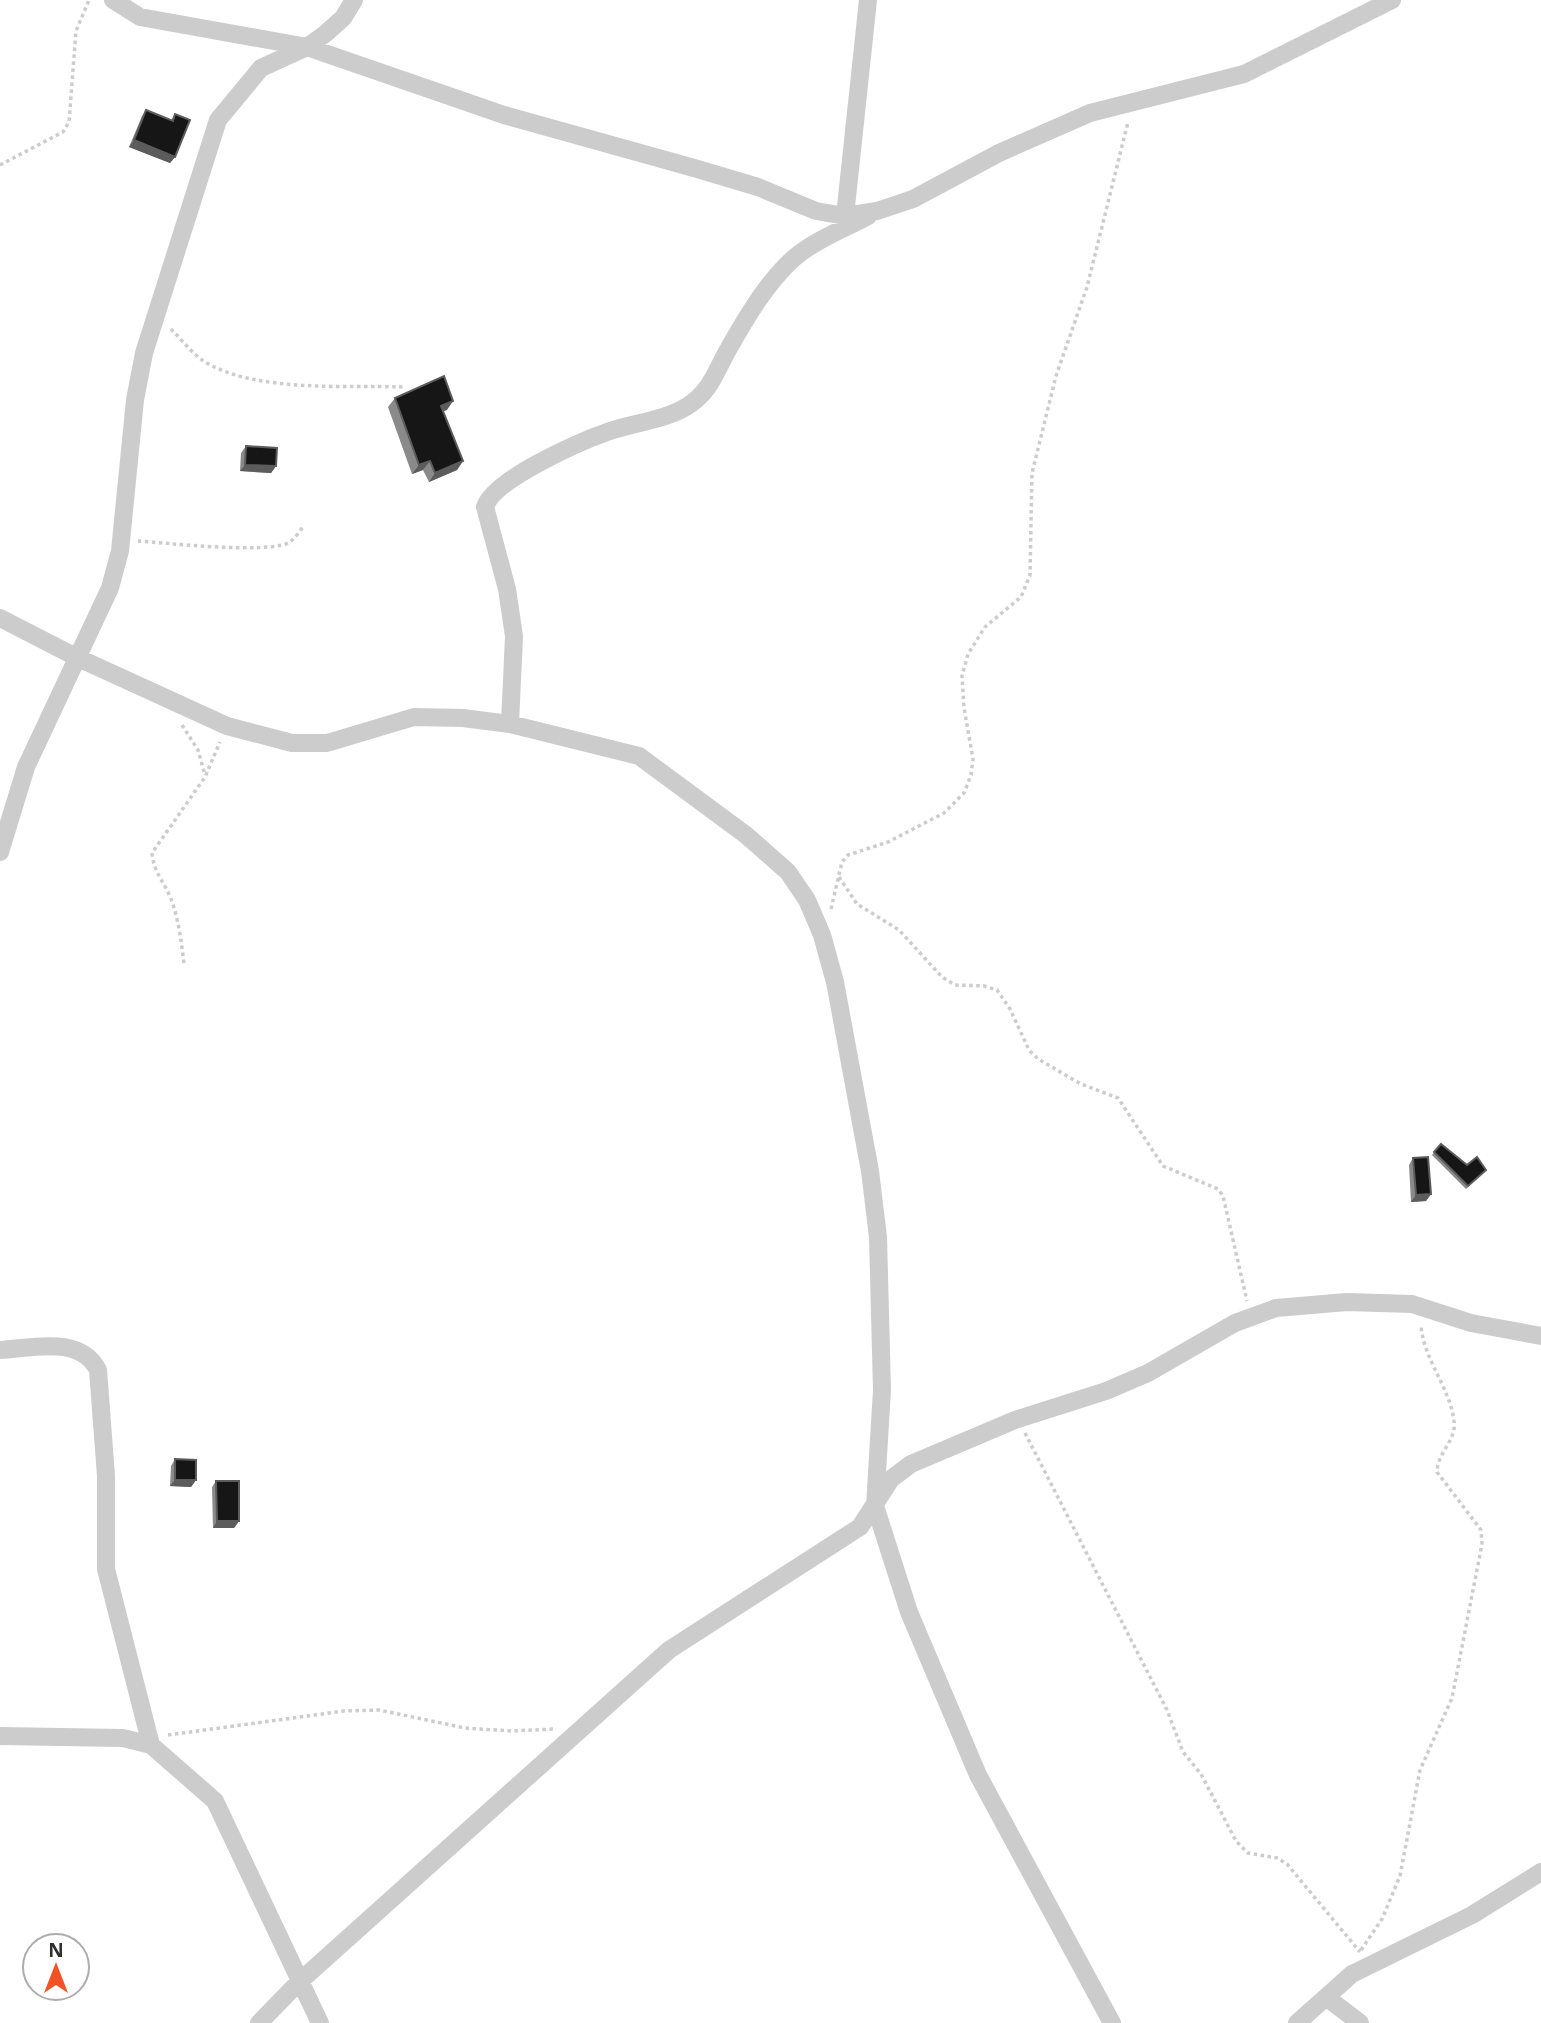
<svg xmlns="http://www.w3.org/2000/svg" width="1541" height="2023" font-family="'Noto Sans',sans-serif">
	<rect width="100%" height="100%" fill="#fff"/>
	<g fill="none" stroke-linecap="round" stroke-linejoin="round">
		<path stroke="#ccc" stroke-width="3.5" stroke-dasharray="3.5 3.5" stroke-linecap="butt" d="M0,165l63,-33 6,-10 7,-91 13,-31
			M171,329c10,10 20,23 31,31 50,33 143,25 202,27
			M138,541c30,2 126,13 150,2 6,-3 11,-11 15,-16
			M182,725l16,25 7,25
			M839,877l18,27 42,26 43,47 13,8 29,1 13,4 13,19 19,41 9,9 43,25 37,14 45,68 55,23 5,7 24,105
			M831,909l11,-47 6,-7 40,-13 56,-29 20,-20 7,-18 2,-16 -9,-51 -2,-32 6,-22 17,-27 36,-30 9,-22 2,-102 24,-97 31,-89 41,-165
			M184,963c-3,-22 -5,-43 -13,-64 -6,-16 -18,-28 -19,-46l53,-76 15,-35
			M1025,1433l142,277 16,42 18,22 35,67 12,12 29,5 10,6 73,88
			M168,1735l176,-24 35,-1 86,18 46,3 44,-2
			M1361,1950l21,-31 18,-43 20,-106 32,-72 30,-154 -1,-14 -44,-58c0,-19 20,-32 17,-51 -4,-33 -30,-61 -33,-95"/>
		<path stroke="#ccc" stroke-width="18" d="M113,0l27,17 167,30 197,68 190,53 64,19 58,24 29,5 32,-5 36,-12 86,-46 91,-40 154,-39 148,-74
			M845,216l23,-216
			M0,618l76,39 151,69 65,17h35l87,-26 49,1 47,6 129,32 107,79 42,37 19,28 15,35 13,47 35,189 8,66 4,153 -7,116 34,106 69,163 134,248
			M510,724l4,-88 -7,-47 -22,-82c9,-28 96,-66 125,-76 24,-8 54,-11 76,-24 25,-15 29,-35 43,-59 17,-30 38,-66 65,-90 21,-18 50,-29 74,-42
			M0,852l26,-85 84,-179 10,-37 15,-151 9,-47 74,-233 43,-52 46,-21 18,-13 18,-16 11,-18
			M0,1350c33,-2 80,-15 98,20l8,106v93l45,176
			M0,1736l123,2 28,7 64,56 105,222
			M1326,1997l34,26
			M259,2023l39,-40 371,-333 191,-123 31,-48 20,-15 104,-44 91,-29 42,-18 87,-50 41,-15 71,-6 65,2 59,19 70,13
			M1297,2023l55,-49 120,-59 69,-43"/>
	</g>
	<path fill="#8a8a8a" d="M146,110l25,10 4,-6v43l-5,6 -41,-16 13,-31z
		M395,398l52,12 -4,1 20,50 -6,9 -28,12 -6,-12 -11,4 -24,-67z
		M246,446l30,20 -5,7 -31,-2 1,-18z
		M1441,1144l26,21 19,5 -20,19 -34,-34z
		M1413,1158l18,36 -5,7 -15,1 -2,-37z
		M175,1459l21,21 -5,7 -21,-1 1,-20z
		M216,1481l23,40 -5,7h-21l-1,-41z"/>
	<path fill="#5c5c5c" d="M134,140l41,17 -5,6 -41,-16z
		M453,401l-6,9 -13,4 7,-8z
		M430,461l-7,9 -11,4 7,-9z
		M463,461l-6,9 -28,12 6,-9z
		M245,465l31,1 -5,7 -31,-2z
		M1431,1194l-5,7 -15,1 5,-7z
		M175,1480h21l-5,7 -21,-1z
		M217,1521h22l-5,7h-21z"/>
	<path fill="#161616" stroke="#5c5c5c" stroke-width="2" d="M146,110l27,11 2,-7 15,6 -15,37 -41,-17z
		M444,376l9,25 -12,5 22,55 -28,12 -5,-12 -11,4 -24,-67z
		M246,446l31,2 -1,18 -31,-1z
		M1441,1144l26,21 10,-8 9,13 -18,16 -34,-34z
		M1428,1157l3,37 -15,1 -3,-37z
		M175,1459l21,1v20h-21z
		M216,1481h23v40h-22z"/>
	<g transform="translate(56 1967)"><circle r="33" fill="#ffffff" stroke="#acacac" stroke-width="2"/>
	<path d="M0-5L12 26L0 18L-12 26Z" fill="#f25226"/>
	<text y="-10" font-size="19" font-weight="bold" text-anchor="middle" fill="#2f2f2f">N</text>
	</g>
</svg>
